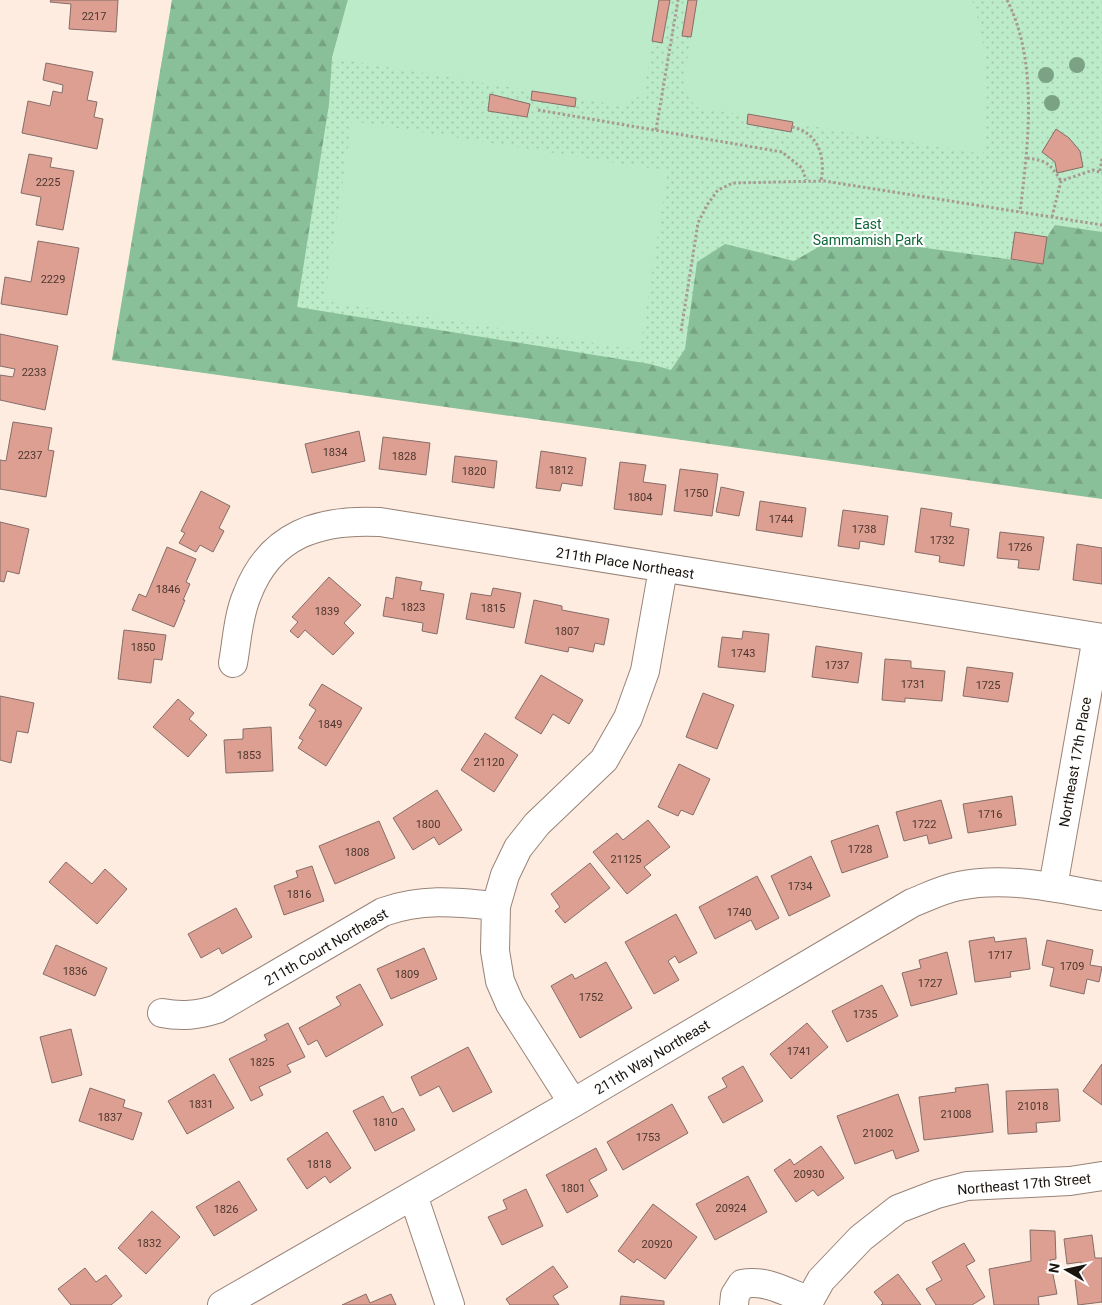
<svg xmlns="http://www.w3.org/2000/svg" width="1102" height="1305" font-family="Roboto,sans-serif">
	<defs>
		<pattern id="grass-dots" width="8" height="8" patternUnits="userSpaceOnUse" patternTransform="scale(1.25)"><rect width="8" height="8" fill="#bcebc9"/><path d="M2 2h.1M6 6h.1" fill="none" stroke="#a1c9ab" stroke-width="1.8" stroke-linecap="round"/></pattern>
		<pattern id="forest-firs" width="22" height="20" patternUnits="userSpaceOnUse" patternTransform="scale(1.25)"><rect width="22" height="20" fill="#89bf99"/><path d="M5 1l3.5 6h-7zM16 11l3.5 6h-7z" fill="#76a383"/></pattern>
	</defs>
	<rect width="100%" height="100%" fill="#feece1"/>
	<path fill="url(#grass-dots)" d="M172,0h930v498l-990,-138z"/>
	<path fill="url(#forest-firs)" d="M172,0h176l-16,58 -3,46 -32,203 353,57 21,6 14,-21 12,-87 28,-18 69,17 44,-25 205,28 4,-27 8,-12 47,7v267l-990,-139z"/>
	<path fill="#bcebc9" d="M348,0h311l-15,93 -20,13 -292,-48z
		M697,0h275c18,49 16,103 11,154l-288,-47 -12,-21z
		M352,121l316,50 -28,179 -316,-49z"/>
	<path fill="#dd9f91" stroke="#856d68" d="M51,0h67l-2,32 -47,-3 2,-25 -21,-2z
		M659,0h11l-8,43 -10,-2z
		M688,0h9l-6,37 -9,-1z
		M46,63l47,9 -6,28 10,2 -3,15 9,2 -6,30 -75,-16 6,-32 22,5 3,-15 9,2 1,-8 -20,-5z
		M532,91l44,7 -1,9 -44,-7z
		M490,94l40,10 -3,13 -39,-6z
		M748,114l45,8 -2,10 -44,-8z
		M1056,129l13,9 11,13 3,16 -26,6 -2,-11 -13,-10z
		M29,154l23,4 -2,9 24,4 -11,59 -27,-5 5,-28 -20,-4z
		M1015,232l32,5 -4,27 -32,-5z
		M38,241l41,7 -12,67 -66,-11 4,-27 26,5z
		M0,334l58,12 -13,64 -45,-10v-25l13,2 2,-8 -15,-3z
		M13,422l39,6 -4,22 6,1 -8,46 -46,-8v-29l6,1z
		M359,431l6,30 -53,12 -7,-29z
		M383,437l47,6 -4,32 -47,-6z
		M541,451l45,7 -4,28 -20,-3 -2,8 -24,-3z
		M455,456l42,5 -3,27 -42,-6z
		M620,462l26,3 -3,17 23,3 -4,30 -48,-6z
		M680,469l38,5 -6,42 -38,-5z
		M721,487l23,5 -5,24 -23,-4z
		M201,491l29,15 -11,22 5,3 -11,21 -13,-7 -4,7 -17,-9 6,-10 -4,-2z
		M760,501l46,7 -4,29 -46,-7z
		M921,508l31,5 -2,13 19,3 -5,37 -25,-4 1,-6 -25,-4z
		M843,510l45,6 -4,29 -24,-4 -1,8 -21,-3z
		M0,522l29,7 -10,45 -12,-3 -3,11 -4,-1z
		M1000,532l44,5 -5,33 -21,-2 1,-8 -22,-2z
		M1077,544l25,4v36l-29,-4z
		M167,547l29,12 -10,23 4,2 -7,16h2l-11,27 -42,-17 7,-16 7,3z
		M329,577l32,28 -17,18 10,10 -21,22 -28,-25 -7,8 -8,-7 8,-9 -6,-5z
		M396,577l26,5 -2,8 24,4 -7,40 -15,-3 1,-8 -40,-7 3,-19 7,2z
		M493,588l28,5 -7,35 -48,-9 5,-26 20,3z
		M534,600l28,6v4l47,9 -5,26 -9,-2 -2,9 -24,-5 -1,5 -43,-9z
		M124,630l42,5 -4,25 -8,-1 -3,24 -33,-4z
		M743,631l26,3 -4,38 -47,-5 4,-30 20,2z
		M816,646l46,7 -4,30 -46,-6z
		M885,659l26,2v7l34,3 -3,30 -37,-3v4l-23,-2z
		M967,667l46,6 -5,29 -45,-6z
		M541,675l42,25 -14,24 -16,-10 -12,20 -26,-16z
		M322,684l40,24 -36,58 -28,-18 5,-8 -4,-2 17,-28 -7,-5z
		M703,693l31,12 -17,44 -31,-12z
		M0,696l34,7 -6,30 -11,-2 -6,32 -11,-3z
		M178,699l16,14 -5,6 18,16 -19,22 -35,-30z
		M271,727l2,44 -47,2 -2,-33 19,-1v-10z
		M485,733l33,22 -24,37 -33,-22z
		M679,764l31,15 -17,36 -12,-5 -3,6 -20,-9z
		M437,790l25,40 -23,15 -5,-8 -21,13 -20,-32z
		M1012,796l4,29 -48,8 -5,-29z
		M941,800l11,38 -23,6 -2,-9 -23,6 -8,-29z
		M648,820l22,27 -26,20 7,8 -24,19 -34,-42 24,-19 6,7z
		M379,821l16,37 -60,26 -16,-38z
		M878,825l10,32 -46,16 -11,-32z
		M811,856l19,40 -41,20 -18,-40z
		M66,862l26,22 13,-15 22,20 -30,35 -48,-42z
		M590,863l20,25 -45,35 -10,-12 5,-4 -9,-13z
		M312,866l12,35 -40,14 -10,-29 24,-9 -2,-6z
		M757,876l22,42 -23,12 -5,-10 -36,19 -16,-32z
		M236,908l16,29 -30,17 -3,-6 -18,10 -13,-24z
		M676,914l21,39 -18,10 -4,-7 -7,5 11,19 -25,14 -29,-52z
		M994,937l1,5 31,-4 4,31 -20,3 1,5 -36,5 -6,-41z
		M1047,940l46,10 -3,15 12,2 -3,15 -12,-3 -3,15 -34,-8 4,-18 -12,-3z
		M56,945l51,23 -12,28 -52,-22z
		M424,948l13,31 -46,20 -14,-30z
		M947,952l10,42 -46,12 -9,-33 19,-5 -2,-8z
		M606,962l26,46 -52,30 -29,-52 21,-12 3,5z
		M360,984l23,41 -57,32 -9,-17 -9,5 -9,-17 42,-23 -5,-8z
		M882,985l16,31 -51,26 -15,-31z
		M288,1023l17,34 -18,8 4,7 -32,15 4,8 -12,6 -22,-42 38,-19 -3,-5z
		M807,1023l21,24 -37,32 -21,-25z
		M71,1029l11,46 -30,8 -12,-46z
		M468,1047l24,45 -39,20 -14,-26 -19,10 -9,-19z
		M1102,1064v41l-19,-14z
		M743,1066l20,35 -40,22 -15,-26 19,-10 -5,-9z
		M214,1074l20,34 -47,26 -19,-33z
		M988,1084l5,48 -69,8 -5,-43 37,-5 -1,-4z
		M90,1088l35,12 -2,7 19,6 -9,27 -54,-19z
		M1058,1089l2,32 -24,2 1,9 -29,2 -2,-43z
		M898,1094l21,57 -23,8 -3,-9 -38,14 -18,-48z
		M383,1096l9,17 11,-5 12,22 -40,21 -22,-40z
		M672,1104l16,29 -65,37 -16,-28z
		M327,1132l24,36 -21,15 -5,-7 -18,13 -20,-30z
		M821,1146l23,32 -26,18 -5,-6 -17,12 -22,-32 16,-11 4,6z
		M596,1148l11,22 -18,10 9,16 -31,17 -21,-38z
		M748,1176l19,36 -52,28 -19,-36z
		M239,1181l18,29 -43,26 -18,-29z
		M526,1189l17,37 -41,19 -14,-28 19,-8 -4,-9z
		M653,1204l44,33 -32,42 -28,-20 -3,4 -16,-12z
		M152,1211l28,26 -34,37 -28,-26z
		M1030,1230l25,1 1,28 -6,1 7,34 -19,3 1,8h-45l-5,-36 42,-8z
		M1092,1235l3,23h7v44l-24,3 -3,-25 8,-1 -2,-17 -14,2 -3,-25z
		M964,1243l11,18 -9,5 19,31 -13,8h-36l-10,-16 16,-9 -10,-18z
		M553,1266l15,21 -15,9 6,9h-49l-4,-6z
		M85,1268l11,14 10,-7 16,21 -11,9h-40l-13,-16z
		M898,1274l23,31h-40l2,-2 -9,-11z
		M366,1294l4,9 21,-9 5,11h-54z
		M621,1296l43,5v4h-44z"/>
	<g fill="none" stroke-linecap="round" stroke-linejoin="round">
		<defs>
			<path id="minor" d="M233,663c4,-22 5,-47 14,-68 23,-61 72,-76 133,-73l722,116
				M1053,887l44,-250
				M162,1013c20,4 36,2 55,-4l166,-97c39,-14 73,-10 113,-6
				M573,1103l-63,-99 -10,-23 -5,-30 1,-45 9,-31 13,-27 19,-24 67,-64 24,-42 17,-47 18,-102
				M413,1195l37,110
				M222,1305l351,-202 339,-200c15,-6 31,-14 47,-17 47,-10 97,2 143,10
				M734,1305l1,-10 7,-11c23,-5 45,8 67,17
				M807,1305l14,-25 40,-42 37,-29 39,-15 30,-8 103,-5 32,-5"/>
		</defs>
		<use href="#minor" stroke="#988377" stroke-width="30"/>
		<path stroke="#a89a92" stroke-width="3" stroke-dasharray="2.5 2.5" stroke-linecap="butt" d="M1007,0c32,63 21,145 13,212
			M538,110l244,42 20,16 4,12
			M792,127c26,5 34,30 29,54
			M656,130l22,-130
			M1027,158c20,3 23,5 34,23
			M1100,171l2,-13
			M1052,217l9,-36 32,-11 9,3
			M681,331l17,-108 9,-18 11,-15 15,-7 91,-2 278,44"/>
		<use href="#minor" stroke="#fff" stroke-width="28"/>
	</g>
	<g fill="#7ba284">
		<circle cx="1077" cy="65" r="8"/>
		<circle cx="1046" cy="75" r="8"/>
		<circle cx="1052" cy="103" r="8"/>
	</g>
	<g text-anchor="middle" stroke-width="4" stroke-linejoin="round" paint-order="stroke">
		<g font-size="11" fill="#4b362f">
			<text x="94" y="20">2217</text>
			<text x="48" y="186">2225</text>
			<text x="53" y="283">2229</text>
			<text x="34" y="376">2233</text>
			<text x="335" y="456">1834</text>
			<text x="30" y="459">2237</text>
			<text x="404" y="460">1828</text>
			<text x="561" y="474">1812</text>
			<text x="474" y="475">1820</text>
			<text x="696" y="497">1750</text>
			<text x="640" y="501">1804</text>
			<text x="781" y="523">1744</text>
			<text x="864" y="533">1738</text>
			<text x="942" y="544">1732</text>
			<text x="1020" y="551">1726</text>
			<text x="168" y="593">1846</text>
			<text x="413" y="611">1823</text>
			<text x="493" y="612">1815</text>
			<text x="327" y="615">1839</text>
			<text x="567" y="635">1807</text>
			<text x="143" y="651">1850</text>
			<text x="743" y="657">1743</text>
			<text x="837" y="669">1737</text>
			<text x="913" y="688">1731</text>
			<text x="988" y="689">1725</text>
			<text x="330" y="728">1849</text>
			<text x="249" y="759">1853</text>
			<text x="489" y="766">21120</text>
			<text x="990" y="818">1716</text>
			<text x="428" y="828">1800</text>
			<text x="924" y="828">1722</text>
			<text x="860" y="853">1728</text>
			<text x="357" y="856">1808</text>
			<text x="626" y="863">21125</text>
			<text x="800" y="890">1734</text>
			<text x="299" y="898">1816</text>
			<text x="739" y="916">1740</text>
			<text x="1000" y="959">1717</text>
			<text x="1072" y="970">1709</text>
			<text x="75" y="975">1836</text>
			<text x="407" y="978">1809</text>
			<text x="930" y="987">1727</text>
			<text x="591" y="1001">1752</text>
			<text x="865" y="1018">1735</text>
			<text x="799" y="1055">1741</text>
			<text x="262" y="1066">1825</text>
			<text x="201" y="1108">1831</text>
			<text x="1033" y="1110">21018</text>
			<text x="956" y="1118">21008</text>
			<text x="110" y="1121">1837</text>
			<text x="385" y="1126">1810</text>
			<text x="878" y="1137">21002</text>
			<text x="648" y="1141">1753</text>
			<text x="319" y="1168">1818</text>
			<text x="809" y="1178">20930</text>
			<text x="573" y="1192">1801</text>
			<text x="731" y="1212">20924</text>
			<text x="226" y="1213">1826</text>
			<text x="149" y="1247">1832</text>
			<text x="657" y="1248">20920</text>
		</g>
		<g font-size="14" fill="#0f6638" stroke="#fff">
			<text x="868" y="229">East<tspan x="868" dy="16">Sammamish Park</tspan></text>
		</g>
		<g font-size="14" fill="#1a130e" stroke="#fff">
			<text transform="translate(625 563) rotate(9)" y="5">211th Place Northeast</text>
			<text transform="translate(1075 762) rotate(-80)" y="5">Northeast 17th Place</text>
			<text transform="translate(326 947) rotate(-30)" y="5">211th Court Northeast</text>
			<text transform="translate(652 1057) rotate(-31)" y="5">211th Way Northeast</text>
			<text transform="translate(1024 1184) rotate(-5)" y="5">Northeast 17th Street</text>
		</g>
	</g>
	<g transform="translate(1067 1270) rotate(279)" stroke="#ffffff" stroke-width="4" paint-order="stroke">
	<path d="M0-4L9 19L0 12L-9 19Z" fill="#1a130e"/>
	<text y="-8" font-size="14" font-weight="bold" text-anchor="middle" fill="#1a130e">N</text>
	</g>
</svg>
